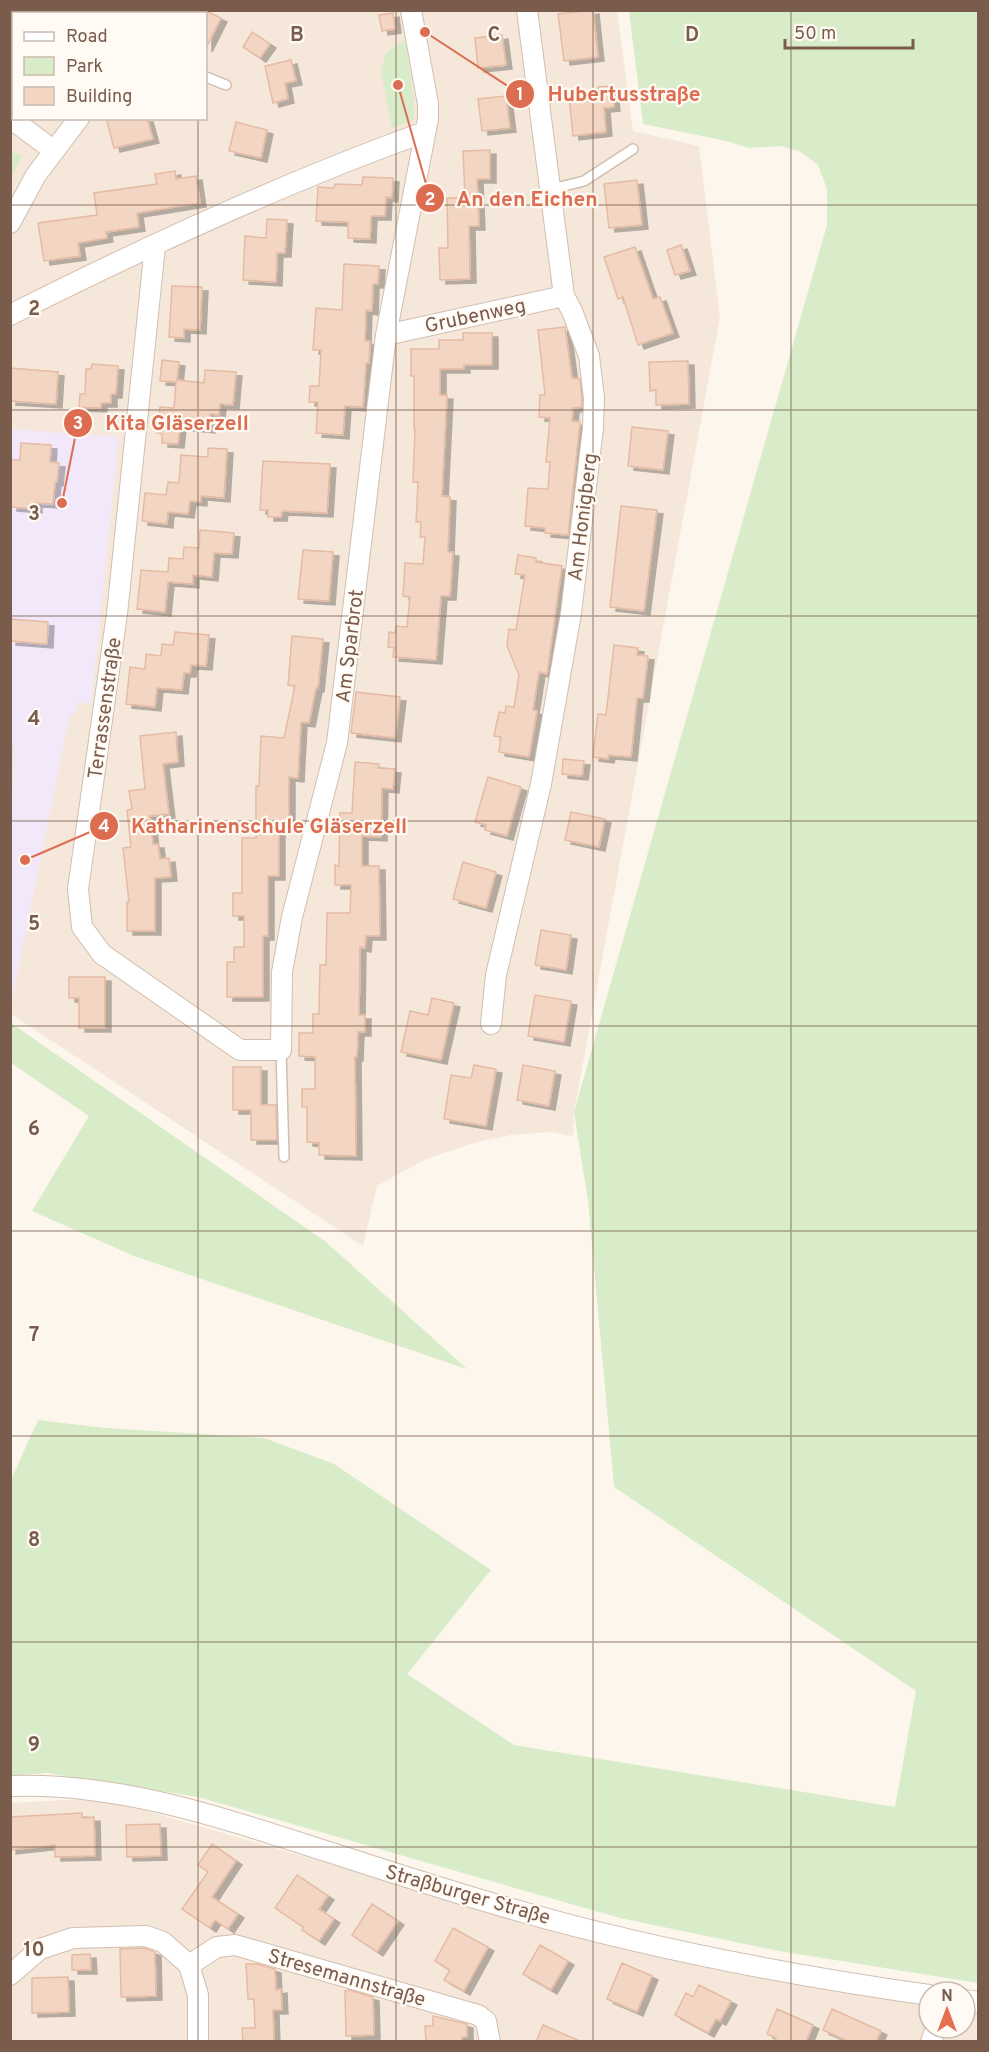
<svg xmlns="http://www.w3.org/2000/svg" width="989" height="2052" font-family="Overpass,sans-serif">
	<defs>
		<filter id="shadow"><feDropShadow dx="6" dy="4" stdDeviation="0" flood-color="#0004"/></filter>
	</defs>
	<rect width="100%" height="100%" fill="#fdf6ec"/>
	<path fill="#f5e8da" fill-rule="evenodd" d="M10,11h607l16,120 66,15 21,171 -146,795 -1,24 -22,-4 -40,3 -34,7 -51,17 -49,27 -14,60 -352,-232zM14,14h192v104h-192z
		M102,1798l390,113 303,73 134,20v24h36v-18l13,2v30h-967v-239z"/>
	<path fill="#f3e8fa" d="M10,429l109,8 -28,267 -13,-2 -2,13 -6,-1 -59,291z"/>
	<path fill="#d8ecc9" d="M629,11h349v1972l-199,-32 -159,-33 -422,-121 -152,-24 -35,3v-296l27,-60 67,8 159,10 70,26 157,106 -84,104 107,71 381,62 21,-116 -302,-204 -26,-286 -14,-89 253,-887v-36l-9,-24 -19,-14 -19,-5 -31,2 -23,-7 -83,-17z
		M405,40l9,58v21l-22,9 -11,-57 5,-18z
		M11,152l11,4 -11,22z
		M10,743h3l-2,159h-1z
		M11,1023l315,219 141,127 -333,-113 -102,-45 57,-95 -78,-53z"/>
	<path fill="#f3d5c3" stroke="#e6bba3" stroke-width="1.5" filter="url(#shadow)" d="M593,10l5,47 -34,4 -6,-47z
		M206,11l15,7 -15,30z
		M393,13l2,16 -13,2 -3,-16z
		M252,32l18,12 -10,14 -17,-11z
		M502,35l4,30 -28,3 -3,-30z
		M291,60l5,21 -11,2 3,16 -15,4 -8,-37z
		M612,86l2,21 -10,1 2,24 -33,4 -4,-39 29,-4v-6z
		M506,96l4,32 -28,3 -4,-32z
		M106,118h41l6,21 -39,9z
		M236,122l31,8 -6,28 -32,-7z
		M490,150v29h-13l2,47h-10l1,53 -30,1 -1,-32h9l-1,-50h18l-2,-47z
		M175,171l1,8 20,-3 4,27 -63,10 2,14 -33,5 1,6 -29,5 2,13 -36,5 -6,-38 59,-8 -3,-22 63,-9 -2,-10z
		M363,177l30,1 -1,20 -6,-1 -1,19h-14l-1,23 -22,-1v-16l-32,-1 2,-34 16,1 1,-4 27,1z
		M637,180l5,45 -33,3 -5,-44z
		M267,219l20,1 -2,33h-8l-1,29 -33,-2 2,-44 21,2z
		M681,245l9,26 -15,4 -8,-25z
		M635,247l18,52 7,-2 13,36 -35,12 -15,-48 -5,2 -14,-42z
		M344,264l35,2 -1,18h-5l-1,27 -6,-1 -1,31h5l-1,22h-3l-3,44 -18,-1 -2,29 -27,-2 2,-31h-9l1,-16h9l2,-36h-8l3,-42 26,2z
		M172,286l30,1 -2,43 -16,-1v9l-15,-1z
		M565,327l7,51 8,1 2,20v8l-9,1 -1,13 8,1 -12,113 -23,-2v-5l-20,-2 3,-38 20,1 2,-27h-4l4,-44 -11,-1 1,-22h5l-7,-65z
		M463,333h29v32h-28v4h-24v26h7l-5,101 8,1 -2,55h5l-3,44h-9l-5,64 -43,-3 1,-9 -6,-1 1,-15 6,1 1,-7 11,1 3,-30 -7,-1 2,-33 18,1 2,-27h-5l1,-15h-5l2,-40h-5l2,-53h-1v-53h-3v-27h28v-9h24z
		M162,360l17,2 -2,18 27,3 1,-13 31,2 -3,33 -13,-1 -1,11 -9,-1 -1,15 -29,-3 -2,18 -16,-1v-9l-5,-1 3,-26 14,1 2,-26 -16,-1z
		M688,361l1,43 -33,1v-15l-6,1 -1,-29z
		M92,364l26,2 -2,28h-5v9h-10v5l-22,-1 1,-13h5l1,-25h5z
		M10,368l48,4 -2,32 -46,-3z
		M632,427l36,4 -5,39 -35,-4z
		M21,443l30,2 -1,17 9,1 -2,19h-2l-2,22 -17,-1v6l-25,-2 -1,-47h10z
		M208,448l19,1 -3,49 -23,-2v6l-11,-1 -2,13 -20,-2 -1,12 -25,-3 3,-28 21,2 2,-13 11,1 2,-28 27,2z
		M263,461l67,3 -3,49 -45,-2 -1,6h-13v-7h-8z
		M621,506l36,4 -13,101 -34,-4z
		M200,530l34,3 -2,21 -18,-1 -2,24 -19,-2v9l-25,-2 -3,30 -28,-3 4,-39 27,2 1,-14 14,1 1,-12 15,1z
		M303,550l30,2 -4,49 -31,-2z
		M518,555l18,3v4l26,4 -15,108 -8,-2 -6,38 4,1 -8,46 -30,-5 2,-15 -7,-1 5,-24 6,1 1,-7 8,1 5,-32 -12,-29 2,-17 7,1 9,-55 -10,-1z
		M10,619l38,3 -1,22 -37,-3z
		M175,632l34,3 -3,31 -15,-1 -1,8h-6l-2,17 -25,-2 -2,19 -29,-3 4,-37 15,2 1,-15 15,2 1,-12 11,1z
		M292,636l31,3 -5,49h-2l-7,35 -8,-1 -3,56 -9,-1v46h-10v53h-11v60h-5v61h-36v-35h7v-15h10v-31h-11v-23h9v-55h14v-52h3l2,-50 23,2 11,-52 -7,-1z
		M614,645l24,3 -1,7 11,1 -5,42h-6l-6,59 -22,-2 -1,4 -15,-2 5,-43 8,1z
		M356,692l44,5 -5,41 -44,-5z
		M176,732l2,30 -15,2 6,50 -19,2 3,28h5l2,15 9,-1 2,19 -16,1v53h-28v-29h2l-6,-54 8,-1 -4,-37 5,-1 -3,-18 16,-2 -5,-53z
		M563,759l21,2 -2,15 -20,-2z
		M355,762l24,2 -1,4 17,1 -2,20 -11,-1 -1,49 -19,-1v30h17l1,70h-14l-1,12 -5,-1 -1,68h6v17h-7l-1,25h-2l1,99 -37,-1v-12l-12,-1v-35h-5v-18h13v-32l-16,-1v-23h14v-19h6l1,-49h6l1,-52h23l1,-28h-16v-20l4,1 1,-53h12z
		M488,777l33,10 -14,49 -22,-6 1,-5 -11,-3z
		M571,812l34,7 -6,28 -34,-7z
		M463,862l33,10 -10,36 -33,-9z
		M541,930l30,5 -5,35 -31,-5z
		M69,977h36v51h-26v-30h-10z
		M535,995l36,6 -7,41 -36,-6z
		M432,998l22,5 -13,57 -40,-8 9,-41 18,4z
		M474,1065l22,4 -10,57 -42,-7 7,-44 20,3z
		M523,1065l32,6 -6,35 -32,-6z
		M233,1067h28v38h15l1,35h-26v-30h-18z
		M82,1813v5l12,-1 1,39 -40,1v-12l-45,5v-33z
		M160,1824l1,32 -34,1 -1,-32z
		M212,1844l24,17 -24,36 26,17 -10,15 -13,-9 -5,8 -28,-19 26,-37 -10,-7z
		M297,1875l31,21 -9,13 15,10 -15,22 -17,-11 1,-3 -28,-19z
		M372,1904l26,17 -21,31 -25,-17z
		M453,1928l35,19 -24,44 -20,-11 6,-10 -15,-9z
		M540,1945l28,16 -17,29 -28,-16z
		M144,1948l11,4 1,44 -35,1 -1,-48z
		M90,1954l1,16h-19v-15z
		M622,1963l30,13 -15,36 -30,-13z
		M246,1964h11l18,5 1,21 5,-1 1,21h-9l1,32h-31l-1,-14h13l-1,-29h-6z
		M68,1977l1,35 -37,1v-35z
		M699,1985l32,16 -11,20 -4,-2 -8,14 -33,-18 11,-22 7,4z
		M349,1990l24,7 1,38 -28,1 -1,-45z
		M777,2009l36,16 -7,17h-31l1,-4 -9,-4z
		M832,2009l49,22 -5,11h-26l-27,-12z
		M433,2016l34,8v13h-5v5h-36l-1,-16h8z
		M543,2025l39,17h-46z"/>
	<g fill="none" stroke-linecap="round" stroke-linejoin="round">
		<defs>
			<path id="lane" d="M206,77l20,8
				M552,189l32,-8 49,-32
				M281,1050l3,107"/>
			<path id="street" d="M149,14l1,-4
				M10,118l43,32
				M10,223l26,-48 43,-57
				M155,246l-38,368 -39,275 4,38 20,27 138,96h41l1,-78 10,-55 45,-174 49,-408 42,-216v-15l-17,-94
				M10,315c133,-67 275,-133 415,-183
				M386,335l178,-39
				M491,1024l5,-49 45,-191 30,-171 22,-185 1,-30 -5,-42 -17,-45 -8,-15 -37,-286
				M10,1786c105,-4 207,30 306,62 57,18 114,37 172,54 144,43 292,72 441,93
				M189,1965l28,-18 18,-2 243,70 8,6 4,21
				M10,1975l30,-26 33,-11 73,-2 17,6 26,23 9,30v47
				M965,2000l13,2
				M931,2042l5,-14"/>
		</defs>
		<use href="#lane" stroke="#d1beb0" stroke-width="12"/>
		<use href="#street" stroke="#d1beb0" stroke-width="22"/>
		<use href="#lane" stroke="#fff" stroke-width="9"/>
		<use href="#street" stroke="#fff" stroke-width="20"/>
	</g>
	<path fill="none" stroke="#7a5c4d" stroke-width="1.5" stroke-opacity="0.55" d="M198,10v4M396,10v2032M593,10v2032M791,10v2032M198,118v1924M10,205h968M10,410h968M10,616h968M10,821h968M10,1026h968M10,1231h968M10,1436h968M10,1642h968M10,1847h968"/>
	<g text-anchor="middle" stroke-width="4.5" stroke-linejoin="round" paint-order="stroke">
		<g font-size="20" fill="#7a5c4d" stroke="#fffaf3">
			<text transform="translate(475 315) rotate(-12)" y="7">Grubenweg</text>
			<text transform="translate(582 517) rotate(-83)" y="7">Am Honigberg</text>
			<text transform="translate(349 646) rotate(-83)" y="7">Am Sparbrot</text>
			<text transform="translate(104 708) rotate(-82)" y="7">Terrassenstraße</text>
			<text transform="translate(468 1894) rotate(16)" y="7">Straßburger Straße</text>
			<text transform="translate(347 1977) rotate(16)" y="7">Stresemannstraße</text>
		</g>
	</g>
	<g font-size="20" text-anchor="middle" font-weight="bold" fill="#7a5c4d" stroke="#fffaf3" stroke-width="4.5" stroke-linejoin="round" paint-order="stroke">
		<text x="297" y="41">B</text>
		<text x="494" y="41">C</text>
		<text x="692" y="41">D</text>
		<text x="34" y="315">2</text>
		<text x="34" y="520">3</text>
		<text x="34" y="725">4</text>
		<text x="34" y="930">5</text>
		<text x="34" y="1135">6</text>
		<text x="34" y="1341">7</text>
		<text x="34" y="1546">8</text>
		<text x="34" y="1751">9</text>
		<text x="34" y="1956">10</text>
	</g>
	<path fill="none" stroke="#dc6d51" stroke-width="2" d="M425 32L520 94M398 85L430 198M62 503L78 423M25 860L104 826"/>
	<g fill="#dc6d51" stroke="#fffaf3" stroke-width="2">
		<circle cx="425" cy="32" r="6"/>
		<circle cx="398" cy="85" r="6"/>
		<circle cx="62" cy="503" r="6"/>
		<circle cx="25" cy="860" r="6"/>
		<circle cx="520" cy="94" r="15"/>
		<circle cx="430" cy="198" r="15"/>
		<circle cx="78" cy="423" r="15"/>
		<circle cx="104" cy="826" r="15"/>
	</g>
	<g font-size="18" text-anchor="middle" font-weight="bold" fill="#fff">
		<text x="520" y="100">1</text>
		<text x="430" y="205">2</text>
		<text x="78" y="429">3</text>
		<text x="104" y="832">4</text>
	</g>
	<g font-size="21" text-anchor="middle" font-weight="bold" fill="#dc6d51" stroke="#fffaf3" stroke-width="4.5" stroke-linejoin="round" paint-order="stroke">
		<text x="624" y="101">Hubertusstraße</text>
		<text x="527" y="206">An den Eichen</text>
		<text x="177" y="430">Kita Gläserzell</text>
		<text x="269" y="833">Katharinenschule Gläserzell</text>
	</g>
	<rect width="989" height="2052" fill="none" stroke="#7a5c4d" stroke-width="24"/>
	<rect x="12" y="12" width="195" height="108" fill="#fffaf3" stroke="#cabbb1" stroke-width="1.5"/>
	<rect x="24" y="32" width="30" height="9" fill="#ffffff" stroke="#cabbb1" stroke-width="1.5"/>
	<text x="66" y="42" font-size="18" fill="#7a5c4d">Road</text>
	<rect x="24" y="57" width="30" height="18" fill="#d8ecc9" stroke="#cabbb1" stroke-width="1.5"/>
	<text x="66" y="72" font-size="18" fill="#7a5c4d">Park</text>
	<rect x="24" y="87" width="30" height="18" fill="#f3d5c3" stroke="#cabbb1" stroke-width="1.5"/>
	<text x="66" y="102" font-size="18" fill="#7a5c4d">Building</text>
	<g transform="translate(947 2010)"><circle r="28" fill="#fffaf3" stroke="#cabbb1" stroke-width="1.5"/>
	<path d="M0-4.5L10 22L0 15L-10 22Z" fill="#e76f51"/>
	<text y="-9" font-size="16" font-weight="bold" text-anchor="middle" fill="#7a5c4d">N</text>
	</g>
	<path d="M785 39v9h128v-9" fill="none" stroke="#7a5c4d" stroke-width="3"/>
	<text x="794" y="39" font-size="18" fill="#7a5c4d" stroke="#fffaf3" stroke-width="4.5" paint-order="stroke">50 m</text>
</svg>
